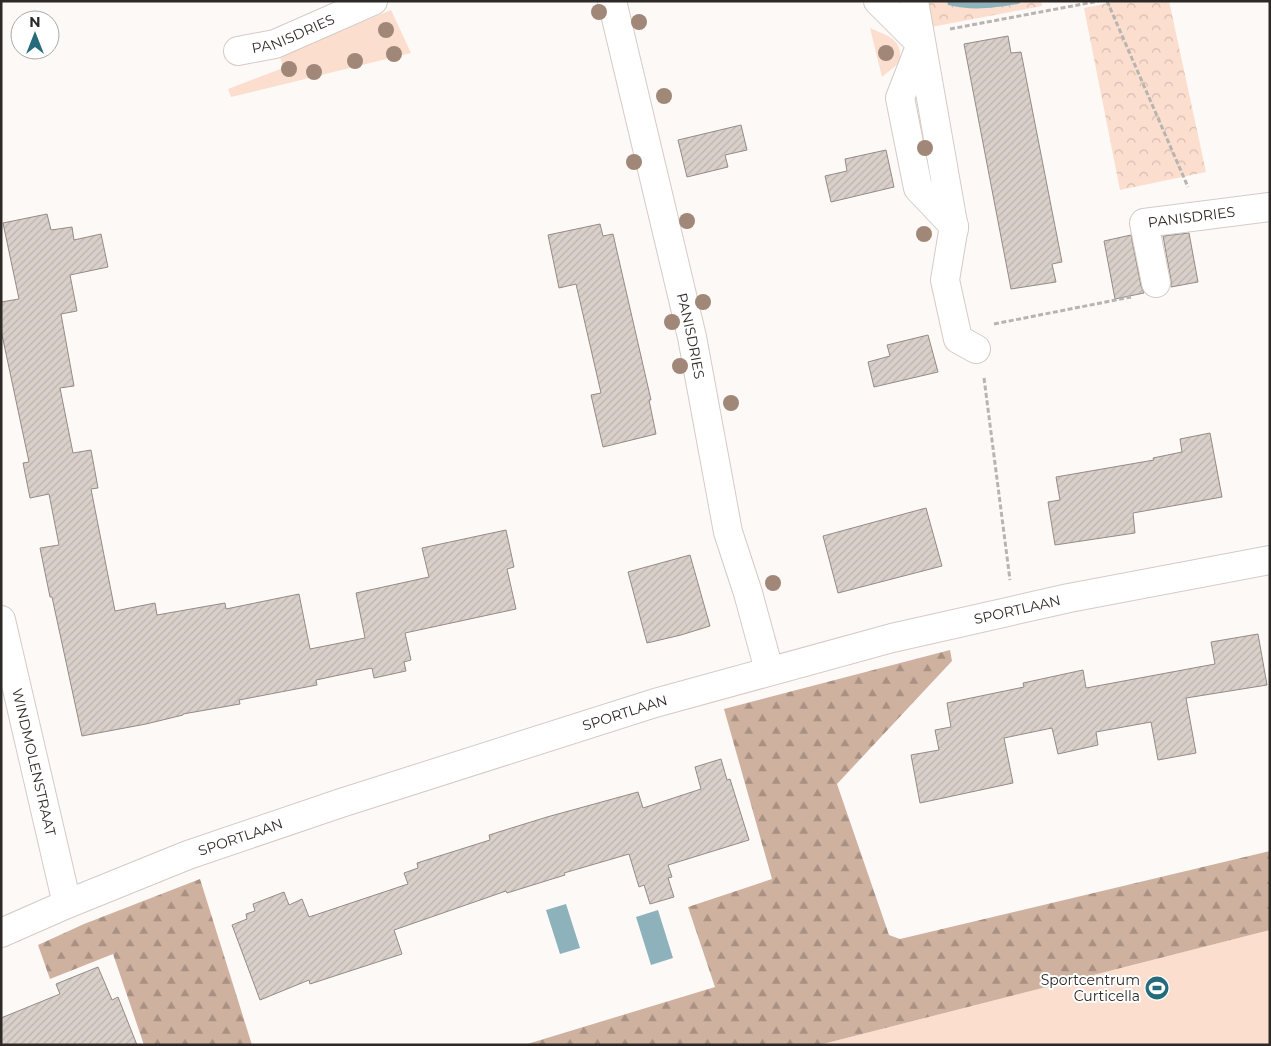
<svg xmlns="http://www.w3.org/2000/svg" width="1271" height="1046" font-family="Montserrat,sans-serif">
	<defs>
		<pattern id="forest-firs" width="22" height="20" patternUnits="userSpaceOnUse" patternTransform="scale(1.25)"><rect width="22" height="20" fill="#cfb1a0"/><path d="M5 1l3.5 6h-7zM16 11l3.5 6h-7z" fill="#a89082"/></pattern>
		<pattern id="park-crowns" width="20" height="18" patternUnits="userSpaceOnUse" patternTransform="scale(1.25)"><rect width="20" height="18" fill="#fbdece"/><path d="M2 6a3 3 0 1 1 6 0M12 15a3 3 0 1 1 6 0" fill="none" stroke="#d7beb1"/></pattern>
		<pattern id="building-hatch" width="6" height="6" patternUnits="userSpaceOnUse" patternTransform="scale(1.25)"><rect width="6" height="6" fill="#dad0ca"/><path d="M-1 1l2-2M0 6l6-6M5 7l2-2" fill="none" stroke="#bbb3ae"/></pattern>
	</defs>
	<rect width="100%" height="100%" fill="#fdf9f7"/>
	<path fill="#fbdece" d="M391,10l20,43 -180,44 -3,-8 55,-21 -3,-11z
		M870,28c17,8 33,10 30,34l-18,15z
		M1270,930v115h-451z"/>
	<path fill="url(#forest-firs)" d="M950,650l2,11 -115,123 52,151 11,4 370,-88v79l-451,115h-295l191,-58 -27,-80 84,-28 -48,-170z
		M200,879l52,166h-108l-31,-91 -63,25 -12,-34 46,-21z"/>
	<path fill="url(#park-crowns)" d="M921,1h120l1,5 -116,22z
		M1118,1h51l37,171 -86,18 -36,-182z"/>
	<path fill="#8db2bc" d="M947,1h76l-5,3c-26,4 -45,7 -70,1z
		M566,904l14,44 -20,6 -14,-44z
		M658,910l15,48 -22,7 -15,-48z"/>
	<path fill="url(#building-hatch)" stroke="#958b86" d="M1008,36l3,17 10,-1 41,210 -10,2 4,18 -45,7 -47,-245z
		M741,125l6,25 -22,5 3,12 -41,10 -9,-37z
		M886,150l8,37 -63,15 -6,-26 22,-5 -2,-12z
		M47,214l4,16 21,-3 2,13 27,-6 7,33 -38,8 7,36 -16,3 13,72 -14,2 13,65 18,-3 7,38 -7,1 24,122 40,-8 2,12 68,-12 1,6 73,-15 11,55 55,-11 -9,-45 73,-16 -7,-29 84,-18 8,37 -7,2 9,40 -111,24 6,27 -7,2 2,9 -32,7 -2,-10 -56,12 1,5 -78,15 1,4 -57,10v1l-37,9 -64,12 -30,-139h-2l-10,-49 19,-3 -10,-51 -19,4 -7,-35 6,-1 -28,-132v-28l18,-3 -16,-76z
		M600,224l3,12 10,-2 38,166h-2l7,34 -53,13 -12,-52 10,-2 -25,-109 -17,4 -11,-53z
		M1189,233l9,49 -27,5v-7l-8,-44z
		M1131,235l10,51 3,7 -29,6 -11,-58z
		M928,335l10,37 -64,15 -6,-25 22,-6 -3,-11z
		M1210,433l12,64 -89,16 2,20 -80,12 -7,-43 12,-2 -4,-23 98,-17 -1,-2 29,-6 -2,-13z
		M926,508l16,58 -104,27 -15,-57z
		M690,555l20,71 -29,9 -34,8 -19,-71z
		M1258,634l9,51 -81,13 10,55 -38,7 -7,-38 -55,10 2,13 -40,9 -6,-26 -48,10 9,45 -93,20 -9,-48 28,-5 -4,-20 16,-3 -4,-24 77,-16 -1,-4 60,-13 3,18 129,-24 -4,-22z
		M721,759l6,21 3,-1 19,61 -81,25 4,12 -4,1 6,19 -24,7 -6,-19 -5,2 -10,-33 -65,19 1,2 -58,18 -1,-2 -112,39 8,24 -92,30 -1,-4 -49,20 -28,-75 15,-6 -1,-5 9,-3 -2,-7 31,-12 5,13 13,-6 7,18 99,-33 -4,-11 14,-5 -1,-5 73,-23 -1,-5 58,-18 91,-25 5,16 58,-19 -6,-22z
		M98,967l14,33 6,-3 19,48h-136v-27l59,-24 -4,-10z"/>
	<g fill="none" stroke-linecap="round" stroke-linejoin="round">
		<defs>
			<g id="minor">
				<path id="s1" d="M612,1l80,336 36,195 20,61 21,77"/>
				<path d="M878,1l43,43 -21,54 18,90 36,38 -9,54 13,59 18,10"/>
				<path d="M914,1l40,228"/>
				<path id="s2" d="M238,51l37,-7 98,-43"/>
				<path id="s3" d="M1156,283l-12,-60 126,-16"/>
				<path id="s4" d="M1,620l66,284"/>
				<path id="s5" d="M1,933l66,-29 121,-49 153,-52 314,-100 237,-65 177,-40 201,-38"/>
			</g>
		</defs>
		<use href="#minor" stroke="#d5cbc5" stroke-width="30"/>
		<path stroke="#b8b4b2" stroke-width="3" stroke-dasharray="5 2.5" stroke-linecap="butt" d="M1107,1l81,186
			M950,29l149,-28
			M994,324l137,-27
			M984,378l26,202"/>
		<use href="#minor" stroke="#fff" stroke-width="28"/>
	</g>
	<g fill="#a08777">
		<circle cx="599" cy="12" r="8"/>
		<circle cx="639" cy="22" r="8"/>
		<circle cx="386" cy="30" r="8"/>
		<circle cx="886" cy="53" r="8"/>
		<circle cx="394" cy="54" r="8"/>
		<circle cx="355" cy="61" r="8"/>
		<circle cx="289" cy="69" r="8"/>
		<circle cx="314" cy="72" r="8"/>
		<circle cx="664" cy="96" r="8"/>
		<circle cx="925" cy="148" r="8"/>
		<circle cx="634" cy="162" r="8"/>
		<circle cx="687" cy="221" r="8"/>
		<circle cx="924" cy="234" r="8"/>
		<circle cx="703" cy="302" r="8"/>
		<circle cx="672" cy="322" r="8"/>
		<circle cx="680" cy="366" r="8"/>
		<circle cx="731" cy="403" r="8"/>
		<circle cx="773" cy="583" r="8"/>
	</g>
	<defs>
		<symbol id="stadium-disc" viewBox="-11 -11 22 22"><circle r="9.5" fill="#256b7a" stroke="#fff"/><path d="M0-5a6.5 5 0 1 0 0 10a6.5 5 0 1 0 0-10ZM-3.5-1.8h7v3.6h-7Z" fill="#fff"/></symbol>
	</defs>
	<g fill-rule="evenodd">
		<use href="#stadium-disc" x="1143" y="974" width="28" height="28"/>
	</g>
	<g text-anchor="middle" stroke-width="4" stroke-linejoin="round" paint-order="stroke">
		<g font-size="14" fill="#2d2927" stroke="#fff">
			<text dy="5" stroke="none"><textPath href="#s2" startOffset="58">PANISDRIES</textPath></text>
			<text dy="5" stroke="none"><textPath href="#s3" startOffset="109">PANISDRIES</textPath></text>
			<text dy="5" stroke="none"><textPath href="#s1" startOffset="344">PANISDRIES</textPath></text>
			<text dy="5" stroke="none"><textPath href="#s5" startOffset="1068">SPORTLAAN</textPath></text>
			<text dy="5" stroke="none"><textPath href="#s5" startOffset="662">SPORTLAAN</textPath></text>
			<text dy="5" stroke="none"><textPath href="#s4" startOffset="146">WINDMOLENSTRAAT</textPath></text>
			<text dy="5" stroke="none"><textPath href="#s5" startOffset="258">SPORTLAAN</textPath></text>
		</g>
		<g font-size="14" fill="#2d2927" stroke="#fff" text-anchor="end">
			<text x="1140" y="985">Sportcentrum<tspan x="1140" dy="16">Curticella</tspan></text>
		</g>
	</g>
	<rect width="1271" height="1046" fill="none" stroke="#2d2927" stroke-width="5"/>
	<g transform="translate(35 35)"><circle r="24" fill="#ffffff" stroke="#aba9a9"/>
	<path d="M0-4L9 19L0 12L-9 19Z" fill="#256b7a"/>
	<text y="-8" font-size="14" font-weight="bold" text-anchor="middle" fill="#2d2927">N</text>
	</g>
</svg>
